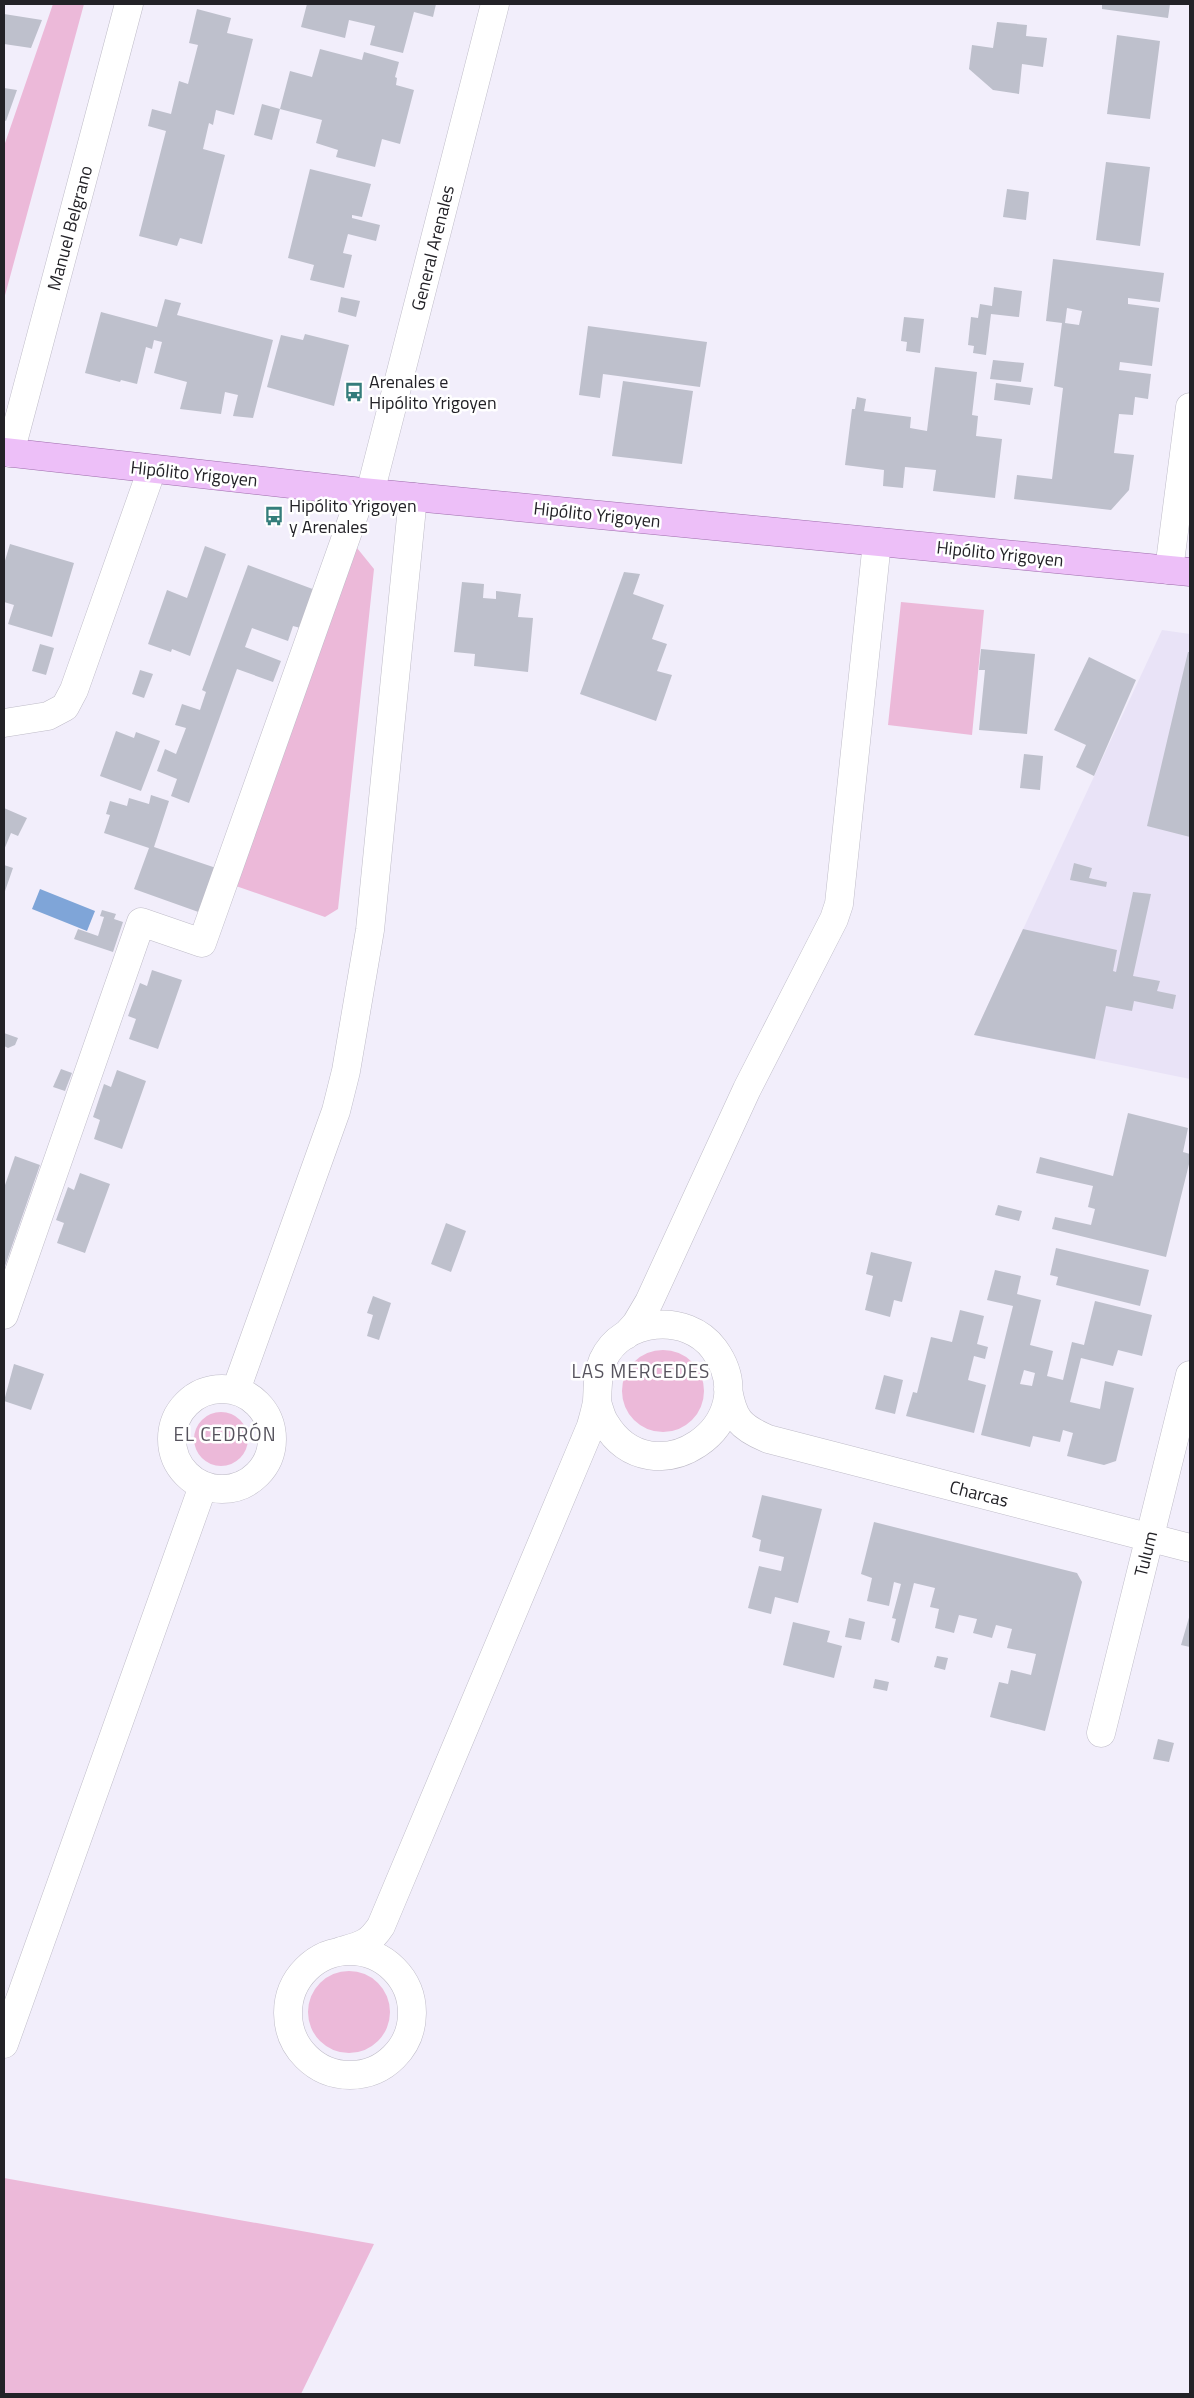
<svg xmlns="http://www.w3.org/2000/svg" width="1194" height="2398" font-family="'Titillium Web',sans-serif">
	<rect width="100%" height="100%" fill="#f2eefb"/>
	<path fill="#e9e3f7" d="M1162,630l28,4v445l-216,-44z"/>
	<path fill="#ecb9d9" d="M53,4h31l-80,295v-153z
		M353,543l21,26 -36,340 -13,8 -92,-32z
		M901,602l83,8 -12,125 -84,-10z
		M622 1391a41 41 0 1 1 82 0a41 41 0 1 1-82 0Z
		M194 1439a27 27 0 1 1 54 0a27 27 0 1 1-54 0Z
		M308 2012a41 41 0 1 1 82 0a41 41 0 1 1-82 0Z
		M4,2178l370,66 -73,150h-297z"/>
	<path fill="#7fa5d8" d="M40,889l55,22 -8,20 -55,-22z"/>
	<path fill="#bec0cc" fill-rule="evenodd" d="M307,4h129l-3,13 -19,-5 -11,41 -33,-8 5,-19 -26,-6 -4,18 -44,-11z
		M1102,4h68l-2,14 -66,-9z
		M197,9l34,9 -4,15 26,6 -19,76 -18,-5 -3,15 -4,-2 -6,26 22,6 -23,89 -22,-6 -3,8 -38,-10 27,-105 -18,-5 4,-17 19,5 8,-33 9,3 10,-39 -9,-2z
		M4,14l38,6 -11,28 -27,-4z
		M997,22l30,3 -1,11 21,2 -4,29 -21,-3 -3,30 -26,-4 -24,-21 3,-24 21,3z
		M1117,35l43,6 -10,78 -43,-5z
		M320,49l42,11 2,-8 35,10 -4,15 2,1 -1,7 18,5 -14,54 -18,-5 -7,28 -39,-10 2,-7 -22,-7 6,-23 -42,-11 10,-38 22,6z
		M4,88l13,2 -11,31 -2,-1z
		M262,104l18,5 -8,31 -18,-5z
		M1106,162l44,5 -10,79 -44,-6z
		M310,169l61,15 -9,33 -10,-2v3l28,7 -4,16 -28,-7 -5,19 9,2 -8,33 -34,-8 4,-15 -26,-7z
		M1007,189l22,3 -3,28 -23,-3z
		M1053,259l111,14 -4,29 -32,-4v6l31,4 -7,58 -32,-4 -1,8 32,4 -3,25 -13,-2 -2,18 -14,-1 -5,39 20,2 -5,35 -18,20 -97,-11 3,-24 35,4 11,-91 -9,-2 8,-63 -16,-2zM1067,308l15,3 -3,14 -14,-2z
		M994,287l28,4 -3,26 -28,-3 -5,41 -13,-2 1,-7 -6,-1 3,-28 7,1 2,-14 12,2z
		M341,297l19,4 -4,16 -18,-5z
		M165,299l16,4 -4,12 96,25 -20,78 -20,-2 5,-21 -13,-3 -4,22 -41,-5 7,-27 -33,-9 8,-31 -8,-2 -2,9 -6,-2 -9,37 -16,-4 -1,2 -35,-9 16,-61 56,15z
		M904,317l20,2 -4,34 -14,-2 1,-9 -6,-1z
		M588,326l119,16 -7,45 -97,-13 -3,24 -21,-3z
		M305,334l44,11 -15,61 -67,-19 14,-52 22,5z
		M993,360l31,3 -3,19 -31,-3z
		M935,367l42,5 -5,43 6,1 -2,20 26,3 -7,59 -62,-7 3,-21 -31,-3 -2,21 -20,-2 1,-16 -39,-5 7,-56h3l2,-12 9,2 -2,12 47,6 -1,11 17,3z
		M623,381l70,10 -11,73 -70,-8z
		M996,383l37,5 -3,17 -36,-5z
		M10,544l64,19 -22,74 -44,-13 6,-19 -10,-3v-38z
		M205,546l21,8 -36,102 -18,-7 -1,3 -23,-8 19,-54 20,8z
		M248,565l70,26 -14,38 -11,-3 -5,15 -36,-13 -7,19 36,14 -8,21 -36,-13 -48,134 -18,-7 6,-17 -20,-8 8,-22 11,5 10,-26 -11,-3 7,-21 18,6 6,-18 -4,-2z
		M624,572l16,2 -7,20 31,11 -12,34 15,5 -10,27 15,4 -16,46 -76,-27z
		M462,582l22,2 -1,14 13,1v-8l25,3 -3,23 15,1 -5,54 -54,-6 1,-12 -21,-2z
		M40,644l14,4 -8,27 -14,-4z
		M981,649l54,5 -8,80 -48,-4 6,-60h-6z
		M1188,652h2v185l-43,-11z
		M1089,657l47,23 -42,96 -18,-9 10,-22 -32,-15z
		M140,670l13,4 -9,24 -12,-4z
		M116,731l18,7 2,-6 24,9 -19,50 -41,-15z
		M1024,754l19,2 -3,34 -20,-2z
		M151,795l18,6 -15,46 65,22 -15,45 -70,-25 15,-41 -45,-15 6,-18 -4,-1 4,-13 17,5 2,-8 20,6z
		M4,808l23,10 -9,18 -7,-3 -7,17z
		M1074,863l18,5 -3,10 18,4 -1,5 -36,-7z
		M4,865l9,3 -9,26z
		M1133,892l18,2 -18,82 27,5 -3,10 19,4 -3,14 -39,-8 -2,10 -26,-5 -11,53 -121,-24 49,-106 94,21 -4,21 3,1z
		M102,910l14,4 -2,5 9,3 -10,30 -39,-13 4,-10 20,7 6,-19 -4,-1z
		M152,970l30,10 -24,69 -29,-10 7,-20 -8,-3 12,-33 7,3z
		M4,1033l14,5 -3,7 -7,3 -4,-2z
		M61,1069l11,4 -7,18 -12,-4z
		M117,1070l29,11 -24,68 -28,-10 6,-19 -7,-3 11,-33 7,3z
		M1128,1113l60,15 -5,24 7,2v6l-24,97 -114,-28 3,-12 36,8 4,-16 -7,-2 5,-21 -57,-13 4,-16 73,19z
		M15,1156l25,9 -36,104v-81z
		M80,1173l30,11 -25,69 -28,-10 7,-20 -8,-3 12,-33 6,3z
		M998,1205l24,6 -3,10 -24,-6z
		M446,1223l20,8 -15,41 -20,-8z
		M1056,1248l93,22 -9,36 -84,-21 2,-8 -8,-2z
		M871,1252l41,10 -10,40 -8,-2 -4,17 -25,-7 8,-34 -7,-2z
		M995,1270l26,6 -4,18 24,6 -11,45 23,6 -6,25 16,4 9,-38 12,3 11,-44 57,14 -10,41 -24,-6 -5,16 -32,-8 -11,44 30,7 5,-28 29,7 -18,73 -12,4 -37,-9 6,-23 -10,-3 -3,12 -27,-6 -3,11 -49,-12 32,-129 -26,-6zM1024,1370l11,3 -3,13 -12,-2z
		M373,1296l18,7 -12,37 -12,-4 6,-21 -6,-2z
		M960,1310l24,6 -7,28 11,3 -3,12 -11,-3 -6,24 18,5 -12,48 -68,-17 7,-24 4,1 14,-56 21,5z
		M14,1364l30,10 -13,36 -27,-9z
		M884,1375l19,5 -8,34 -20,-5z
		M762,1495l60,14 -24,94 -23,-6 -4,17 -23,-6 11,-42 22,5 3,-14 -25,-6 2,-11 -9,-3z
		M874,1522l203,51 5,9 -37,149 -55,-14 9,-35 9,2 3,-14 20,5 5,-21 -29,-6 5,-19 -16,-4 -4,13 -19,-5 4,-14 -18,-4 -5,18 -19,-5 4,-19 -9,-2 5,-19 -21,-5 -15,60 -8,-3 5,-21 -4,-1 9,-34 -7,-2 -5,24 -22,-5 5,-23 -11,-4z
		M1190,1614v33l-9,-2z
		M849,1618l16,4 -4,18 -16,-3z
		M793,1622l37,9 -3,11 15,4 -8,32 -51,-13z
		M937,1656l11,2 -3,12 -11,-3z
		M875,1679l14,3 -2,9 -14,-3z
		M1158,1739l16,4 -5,19 -16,-3z"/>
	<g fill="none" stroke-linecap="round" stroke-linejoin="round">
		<defs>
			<path id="minor" d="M10,453l119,-449
				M370,493l125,-489
				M1169,570l21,-163
				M4,723l44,-7 17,-9 9,-17 78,-221
				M4,1315l137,-393 61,21 160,-451
				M626,1335l10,-11 13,-22 98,-213 87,-170 5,-15 38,-362
				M172 1439a50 50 0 1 1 100 0a50 50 0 1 1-100 0Z
				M728,1389c5,30 12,38 40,50l422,109
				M236,1390l100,-279 10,-40 24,-141 43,-433
				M1101,1733l89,-358
				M288 2013a62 62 0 1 1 124 0a62 62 0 1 1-124 0Z
				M341,1951c21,-6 28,-7 40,-25l210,-500c2,-8 5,-17 6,-25 1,-15 0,-27 6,-41 19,-42 84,-48 111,-11 55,75 -62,153 -109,74 -4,-6 -6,-15 -8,-21
				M4,2044l199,-558"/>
			<path id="major" d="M4,452l358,40 828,80"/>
		</defs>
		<use href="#minor" stroke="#bfbcc8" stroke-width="29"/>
		<use href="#major" stroke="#9e6dac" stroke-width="29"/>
		<use href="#minor" stroke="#fff" stroke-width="28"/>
		<use href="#major" stroke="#edbff8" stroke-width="28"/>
	</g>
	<defs>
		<symbol id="bus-bare" viewBox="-9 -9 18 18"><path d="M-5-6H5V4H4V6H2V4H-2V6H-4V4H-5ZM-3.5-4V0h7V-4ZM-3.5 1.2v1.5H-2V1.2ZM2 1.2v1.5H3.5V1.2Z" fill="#347d7b" stroke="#fff" stroke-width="2.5" paint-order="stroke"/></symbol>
	</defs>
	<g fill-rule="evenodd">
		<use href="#bus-bare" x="340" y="378" width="28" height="28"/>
		<use href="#bus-bare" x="260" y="502" width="28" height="28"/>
	</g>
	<g text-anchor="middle" stroke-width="5" stroke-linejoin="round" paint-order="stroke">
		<g font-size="18" fill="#232227" stroke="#fff">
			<text transform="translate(70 228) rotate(-75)" y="6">Manuel Belgrano</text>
			<text transform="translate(433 248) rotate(-76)" y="6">General Arenales</text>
			<text transform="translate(194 474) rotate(6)" y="6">Hipólito Yrigoyen</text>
			<text transform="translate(597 515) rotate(6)" y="6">Hipólito Yrigoyen</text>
			<text transform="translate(1000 554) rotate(6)" y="6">Hipólito Yrigoyen</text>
			<text transform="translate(979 1494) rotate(14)" y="6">Charcas</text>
			<text transform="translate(1146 1554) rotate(-76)" y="6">Tulum</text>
		</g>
		<g font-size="18" fill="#232227" stroke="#fff" text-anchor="start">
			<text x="369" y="388">Arenales e<tspan x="369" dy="21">Hipólito Yrigoyen</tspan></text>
			<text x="289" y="512">Hipólito Yrigoyen<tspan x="289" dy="21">y Arenales</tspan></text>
		</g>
		<g font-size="19" letter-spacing="1" fill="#56535d" stroke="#fff">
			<text x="641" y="1378">LAS MERCEDES</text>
			<text x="225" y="1441">EL CEDRÓN</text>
		</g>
	</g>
	<rect width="1194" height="2398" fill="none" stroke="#232227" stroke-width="10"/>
</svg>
